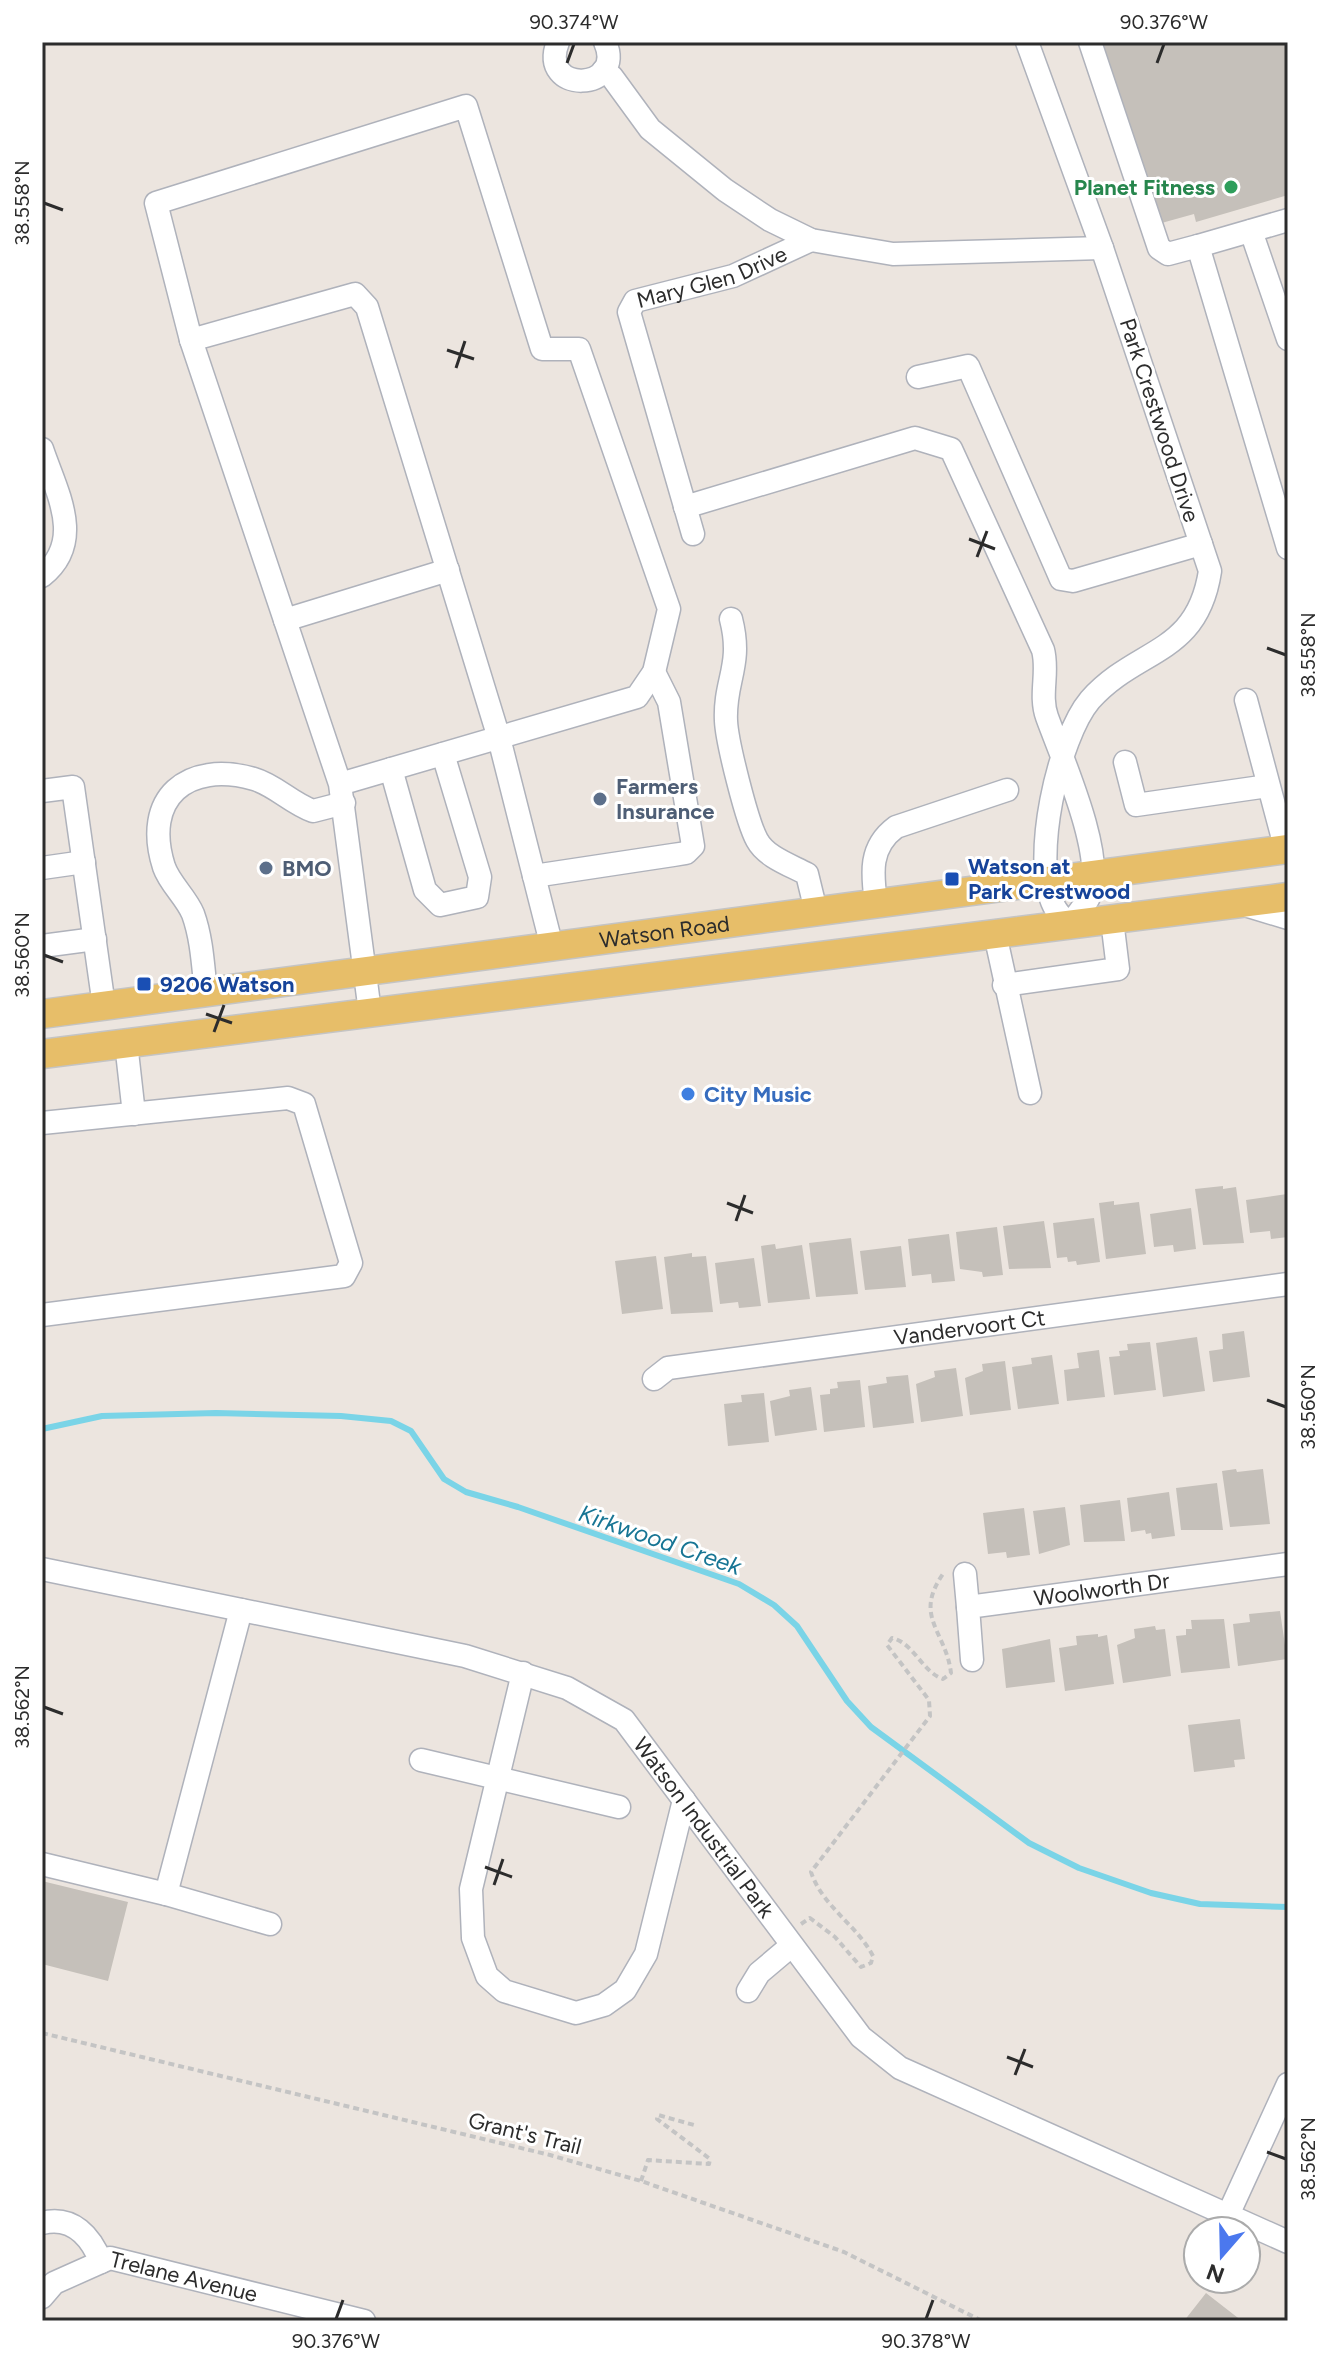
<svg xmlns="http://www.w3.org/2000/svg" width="1330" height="2363" font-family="Figtree,sans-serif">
	<rect width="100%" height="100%" fill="#ece5df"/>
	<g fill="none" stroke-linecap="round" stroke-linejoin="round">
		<path stroke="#7ad4e7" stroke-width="6" d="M42,1429l60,-13 114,-3 125,3 50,5 20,10 33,48 22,13 52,15 221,77 35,21 23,21 50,75 24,26 158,116 50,25 72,25 49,11 88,3"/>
	</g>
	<path fill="#c5c0ba" d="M1102,42h186v153l-92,27 -2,-8 -36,10z
		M1223,1186v3l13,-2 8,56 -41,2 -8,-56z
		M1287,1194l1,43 -17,2 -1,-8 -20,2 -4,-33z
		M1114,1201v4l25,-3 7,52 -40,5 -7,-56z
		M1191,1208l5,41 -22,3 -1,-7 -19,2 -4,-33z
		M1094,1218l6,44 -23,3 -1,-4 -8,1 -1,-5 -10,1 -4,-35z
		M1044,1221l7,47 -42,1 -6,-43z
		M997,1227l6,48 -20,2 -1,-5 -22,-3 -4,-37z
		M949,1234l6,47 -23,2 -1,-9 -19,2 -4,-37z
		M851,1238l7,56 -42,3 -7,-54z
		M775,1244l1,5 26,-4 8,54 -42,4 -7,-57z
		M901,1246l5,41 -41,3 -5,-39z
		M692,1253v4l14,-1 7,56 -42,2 -7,-57z
		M656,1256l7,53 -41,5 -7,-53z
		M754,1258l7,48 -22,2 -1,-6 -18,2 -5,-41z
		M1244,1331l6,46 -37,5 -4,-31 14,-2 -1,-15z
		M1197,1337l8,54 -42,6 -7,-54z
		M1150,1342l6,48 -42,5 -5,-38 11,-1 -1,-5 9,-1 -1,-6z
		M1099,1350l6,47 -38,4 -3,-31 15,-2 -2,-15z
		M1052,1355l7,49 -41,5 -6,-42 20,-3 -1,-6z
		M1005,1361l6,49 -41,5 -5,-37 18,-7 -1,-7z
		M956,1368l7,48 -42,6 -5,-38 19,-7 -1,-6z
		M908,1375l6,48 -41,5 -5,-42 19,-3 -1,-6z
		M860,1380l5,47 -41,5 -4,-37 10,-1v-5l8,-1 -1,-6z
		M811,1387l6,43 -42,6 -5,-35 20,-5 -1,-6z
		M764,1393l5,49 -41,4 -4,-42 18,-2 -1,-7z
		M1236,1469l1,3 26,-3 7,55 -40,3 -8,-56z
		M1217,1483l6,47h-42l-5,-42z
		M1169,1492l6,44 -23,3 -1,-6 -5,1 -1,-4 -14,2 -4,-34z
		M1120,1500l5,41 -41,1 -4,-37z
		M1065,1507l5,38 -31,9 -6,-43z
		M1024,1508l6,47 -23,3 -1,-6 -18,2 -5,-41z
		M1280,1611l7,48 -49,7 -5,-42 17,-2 -1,-8z
		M1224,1619l6,49 -49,5 -5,-37 10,-1v-6h6l-1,-9z
		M1155,1626l1,4 9,-1 6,47 -48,7 -6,-38 18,-7 -1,-9z
		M1098,1634v3l9,-2 7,49 -49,7 -6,-43 18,-3 -1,-9z
		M1050,1639l5,43 -49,6 -4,-39z
		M1240,1719l5,40 -11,1 1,7 -41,5 -6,-47z
		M42,1881l86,21 -20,79 -66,-17z
		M1206,2293l36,28h-58z"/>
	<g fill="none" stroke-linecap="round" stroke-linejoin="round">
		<defs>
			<g id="minor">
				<path d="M558,42c-21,53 69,50 47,0"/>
				<path d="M1090,42l69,206 9,6 30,-8 90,302"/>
				<path d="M603,71l9,6 38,52 75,61 45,30 41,20 82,14 209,-6"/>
				<path d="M1251,231l37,108"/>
				<path d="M1198,246l90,-26"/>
				<path d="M191,340l164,-46 12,13 132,431 53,209"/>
				<path d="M918,377l50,-11 93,213 12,2 128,-37"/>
				<path d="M42,449c14,42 44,92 0,127"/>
				<path d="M685,507l230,-69 36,11 92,201c6,22 -4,45 4,67 14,39 59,139 43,178 -4,10 -14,21 -21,30 -5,-6 -12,-12 -15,-19 -23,-45 4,-168 36,-206 47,-53 107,-44 120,-129l-108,-323 -75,-206"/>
				<path id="s1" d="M693,534l-64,-222 6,-11 98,-25 78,-36"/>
				<path d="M731,619c12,47 -7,61 -5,102 1,21 21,101 31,119 9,17 33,25 50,34l9,37"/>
				<path d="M285,620l163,-50"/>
				<path d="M1246,700l40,150"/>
				<path d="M1125,762l11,43 132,-19"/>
				<path d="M391,769l34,121 15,15 37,-8 3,-20 -37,-123"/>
				<path d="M340,784l297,-87 17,-25 15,-63 -90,-260h-37l-76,-243 -310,97 35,137 149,444 30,228"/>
				<path d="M42,791l31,-4 31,219"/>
				<path d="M42,868l42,-6"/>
				<path d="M534,876l139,-21 13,-2 7,-7 -24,-144 -15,-30"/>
				<path d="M876,903c-4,-30 -7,-56 20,-76l111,-37"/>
				<path d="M1245,905l43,13"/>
				<path d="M995,934l35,159"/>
				<path d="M42,946l53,-7"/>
				<path d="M1004,985l114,-16 -6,-49"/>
				<path d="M206,993c-3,-27 -4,-54 -13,-79 -7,-17 -23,-30 -29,-47 -22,-69 23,-107 90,-88 21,6 37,24 59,32l31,-8"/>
				<path d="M126,1043l8,71"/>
				<path d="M42,1123l246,-25 16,6 47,159 -7,13 -302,39"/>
				<path id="s2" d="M654,1379l14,-11 620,-84"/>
				<path id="s3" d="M42,1569l423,87 102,32 57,32 237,317 39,31 388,174"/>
				<path d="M965,1574l3,33"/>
				<path id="s4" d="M972,1660l-4,-53 320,-43"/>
				<path d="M523,1673l-52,216 2,49 14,38 17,15 72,22 28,-8 21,-15 21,-36 38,-154"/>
				<path d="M421,1760l198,47"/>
				<path d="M42,1864l124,30 75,-284"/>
				<path d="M166,1894l104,30"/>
				<path d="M748,1991l11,-18 32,-27"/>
				<path d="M1228,2215l60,-131"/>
				<path d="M42,2223c31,-8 49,14 59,39"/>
				<path id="s5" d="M42,2297l12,-14 56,-25 254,63"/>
			</g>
			<g id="major">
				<path id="s6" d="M42,1014l1246,-165"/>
				<path d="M42,1054l1246,-157"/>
			</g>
		</defs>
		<use href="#minor" stroke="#afb2bb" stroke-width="25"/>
		<use href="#major" stroke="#c4c4c4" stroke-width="31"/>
		<path stroke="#c4c4c4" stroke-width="4" stroke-dasharray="6 4" stroke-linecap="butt" d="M801,1924l9,-6 25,19 26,30 10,-4 2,-7c-16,-31 -51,-50 -62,-84l119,-156 -1,-16 -42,-55 5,-7c22,5 30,34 51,41l8,-6c-5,-42 -38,-56 -8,-99
			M42,2033l508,122 91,26 203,71 138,69
			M641,2181l7,-21 61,4 1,-5 -53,-40 1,-4 36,10"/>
		<use href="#minor" stroke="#fff" stroke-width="22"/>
		<use href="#major" stroke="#e7be69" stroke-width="28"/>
	</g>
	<path fill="none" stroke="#2c2c2c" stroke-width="3" d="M567,63l7,-19M1157,63l7,-19M44,203l19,7M447,350l27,9M456,368l9,-27M969,539l26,10M977,557l10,-26M1267,648l19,7M44,955l19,7M206,1014l26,9M214,1032l10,-27M727,1203l26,10M736,1221l9,-26M1267,1400l19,7M44,1707l19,7M485,1867l27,10M494,1885l9,-26M1007,2057l26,10M1015,2075l10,-26M1267,2152l19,7M336,2319l7,-19M926,2319l7,-19"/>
	<circle fill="#2e9e5b" stroke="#fff" stroke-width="3" cx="1231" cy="187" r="8"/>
	<g fill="#5c6f8a" stroke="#fff" stroke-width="3">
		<circle cx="600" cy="799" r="8"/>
		<circle cx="266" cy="868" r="8"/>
	</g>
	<g fill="#1a4fb4" stroke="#fff" stroke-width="3">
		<rect x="944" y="871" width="16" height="16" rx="4"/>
		<rect x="136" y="976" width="16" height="16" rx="4"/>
	</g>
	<circle fill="#3f7fe0" stroke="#fff" stroke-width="3" cx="688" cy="1094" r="8"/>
	<g text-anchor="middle" stroke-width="6" stroke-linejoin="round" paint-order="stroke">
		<g font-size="22" font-weight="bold" fill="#27864d" stroke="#fff" text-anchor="end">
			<text x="1215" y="195">Planet Fitness</text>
		</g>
		<g font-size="22" fill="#2c2c2c" stroke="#fff">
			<text dy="8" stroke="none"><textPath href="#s1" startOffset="324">Mary Glen Drive</textPath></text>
			<text transform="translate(1160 420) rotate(72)" y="8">Park Crestwood Drive</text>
			<text dy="8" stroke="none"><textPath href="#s6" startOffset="628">Watson Road</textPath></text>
			<text dy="8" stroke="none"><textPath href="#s2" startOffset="322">Vandervoort Ct</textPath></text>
			<text dy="8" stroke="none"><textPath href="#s4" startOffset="188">Woolworth Dr</textPath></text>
			<text dy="8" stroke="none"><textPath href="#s3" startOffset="738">Watson Industrial Park</textPath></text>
			<text transform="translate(525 2133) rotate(14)" y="8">Grant's Trail</text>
			<text dy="8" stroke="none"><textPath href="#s5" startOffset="156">Trelane Avenue</textPath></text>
		</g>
		<g font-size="22" font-weight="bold" fill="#4e5e75" stroke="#fff" text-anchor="start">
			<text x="616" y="794">Farmers<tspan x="616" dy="25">Insurance</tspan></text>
			<text x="282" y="876">BMO</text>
		</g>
		<g font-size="22" font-weight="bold" fill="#164399" stroke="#fff" text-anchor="start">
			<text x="968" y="874">Watson at<tspan x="968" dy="25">Park Crestwood</tspan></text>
			<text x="160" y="992">9206 Watson</text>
		</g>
		<g font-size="22" font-weight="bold" fill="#366cbe" stroke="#fff" text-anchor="start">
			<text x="704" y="1102">City Music</text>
		</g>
		<g font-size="24" font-style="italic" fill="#177594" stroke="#fff">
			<text transform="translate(660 1540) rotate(19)" y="8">Kirkwood Creek</text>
		</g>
	</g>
	<rect width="1330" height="2363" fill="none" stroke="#ffffff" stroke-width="88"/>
	<g transform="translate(1222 2255) rotate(200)"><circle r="38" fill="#ffffff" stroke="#ababab" stroke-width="2"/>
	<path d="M0-6L14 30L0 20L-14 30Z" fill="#4b78ee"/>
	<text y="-12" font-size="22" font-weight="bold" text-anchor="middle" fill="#2c2c2c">N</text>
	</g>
	<rect x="44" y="44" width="1242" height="2275" fill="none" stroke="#2c2c2c" stroke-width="3"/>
	<g font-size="20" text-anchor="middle" fill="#2c2c2c">
		<text x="574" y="29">90.374°W</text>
		<text x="1164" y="29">90.376°W</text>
		<text transform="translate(22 203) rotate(-90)" y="7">38.558°N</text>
		<text transform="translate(1308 655) rotate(-90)" y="7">38.558°N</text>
		<text transform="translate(22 955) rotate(-90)" y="7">38.560°N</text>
		<text transform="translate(1308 1407) rotate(-90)" y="7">38.560°N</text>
		<text transform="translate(22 1707) rotate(-90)" y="7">38.562°N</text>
		<text transform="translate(1308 2159) rotate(-90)" y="7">38.562°N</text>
		<text x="336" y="2348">90.376°W</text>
		<text x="926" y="2348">90.378°W</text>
	</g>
</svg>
